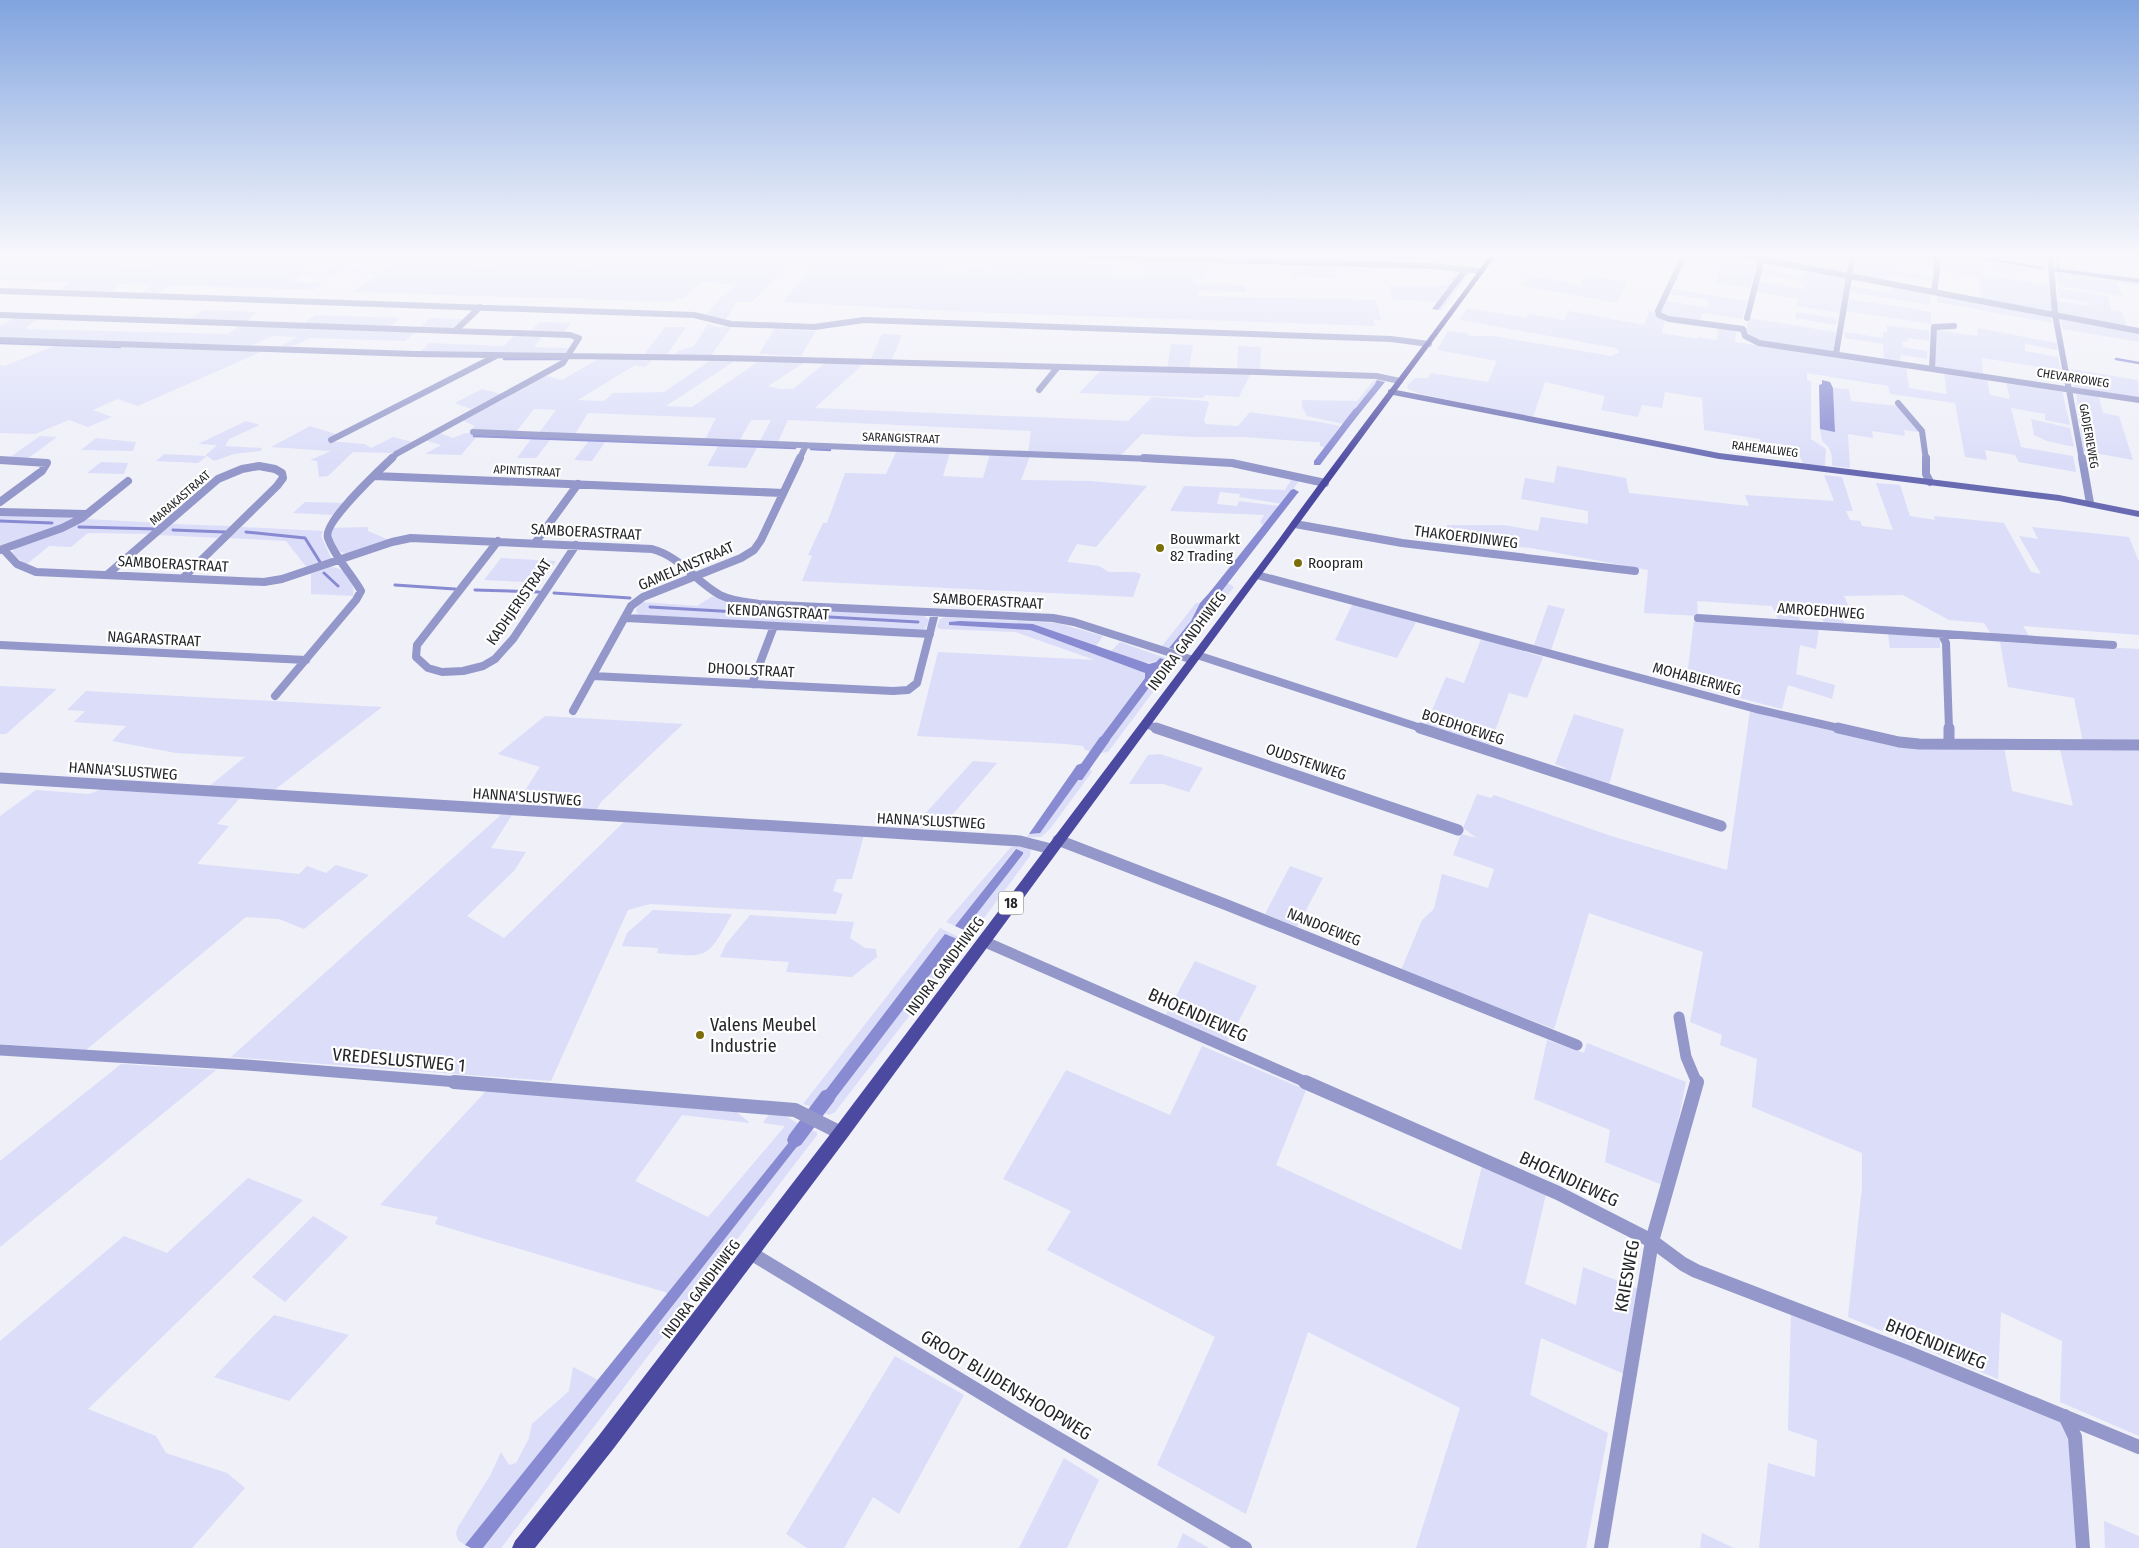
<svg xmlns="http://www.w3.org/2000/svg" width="2139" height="1548" font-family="'Fira Sans Condensed',sans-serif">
	<rect width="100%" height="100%" fill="#eff0f8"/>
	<path fill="#dbddf9" d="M0,254h99l-7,5 34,1 -11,7 31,2 26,-15h173l-10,7 -13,-1 -17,11 18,2 18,-12 14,1 -18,13 -35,-1 -9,8 31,1 -11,7 -143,-5 -15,10h-17l14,-10 -30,-1 -15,10 -51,-2 14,-10 -70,-2z
		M450,254h35l-13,11 23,1 10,-7h25l5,-5h50l-11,12 21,1 14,-13h18l-2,2 22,1 4,-3h170l-3,4 -20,-2 -46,46h-15l-13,20 -19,-6 15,-18 16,-13 -35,-3 -18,17h-7l-2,3 -322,-10 25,-17 -32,-3 5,-3 33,2 12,-8 -11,-1 7,-5 51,3z
		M825,254h131l-14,19 16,2 6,-7 30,2 8,-15 113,4 -3,17 29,1 1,-18 63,2v17l-11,-1v7l52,1 1,7 -49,-1v5l178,4 5,20 -8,-1 2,7 -405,-14 -188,-10z
		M1689,254h39l30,5 -8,29 -34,-5 5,-17 -35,-7z
		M1778,254h60l12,2 -3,20 -41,-8 2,-8z
		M1856,254h48l31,4v12l-42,-7v6l41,8 -1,5 -48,-8 -2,8 -31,-5z
		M1939,254h105l2,18 -16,-2v3l-8,-2 1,3 -43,-7v7l68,11 4,27 -71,-13 -2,-21 -39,-7z
		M2058,254h41l25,4 3,7z
		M1291,263l45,3 1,12 -44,-1z
		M2058,265l81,12v9l-22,-4 5,14 -63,-10 -3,-17h2z
		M1763,268l39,9 4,-7 41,7 -7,36 -43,-7 1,-7 -43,-7 3,-11 46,8 -1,-7 -42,-8z
		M1456,271l13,1 1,1 -29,38 -3,-1 29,-37 -7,-1 -21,30 -48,-3 -1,-13h55z
		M1528,275l52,10 4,-10 43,7 -10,21 -95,-17z
		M1892,285l39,7 -1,13 -80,-13 1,-6 41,7z
		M2058,288l50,8 3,14 11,2 5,16 -66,-13 -4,-3v-11l32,5 1,-3 -31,-6z
		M1673,289l74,12 -5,18 -39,-6 -3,9 -38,-8 -1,-3 5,-10 42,7 1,-8 -38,-6z
		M1937,293l113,21 2,9 -115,-21z
		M1849,299l82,13v12l-84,-13z
		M1467,308l59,10 3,-4 35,6 4,-9 76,14 5,-15 16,9 -3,14 35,6 1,-2 19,3 1,-13 18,3 -1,12 171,25 3,21 38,6 -3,-21 43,6 3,16 20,4 -4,-17 56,8 8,35 -25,-5v-6l-34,-6 10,39 52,9 3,16 -57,-10 -4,-7 -30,-5 2,10 -22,-3 -10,-54 -65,-9 -2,-8 -81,-13v7l4,1v58l15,10 -1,17 -22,-2 -7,-18 -36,-4v-3l-56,-9 -2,-32 -37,-6 -3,16 -20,-3 -4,12 -37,-7 4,-14 -60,-14 -12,35 -113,-23 -12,-5 -1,-3 8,-8h13l3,-5 57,9 9,-21 -60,-11 11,-19 18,2 5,3h22l118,20 9,-4 -4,-4 -17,-3 -139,-25z
		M203,310l55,2 -13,10 -56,-2z
		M1796,312l41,7 -1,6 -41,-7z
		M315,315l85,3 -12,10 -86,-3z
		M16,317h25l-16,11 4,1 199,5 14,-10 174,7 -11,10 -94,-3 -22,10h-12l20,-11 -24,-1 -26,12 -247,-9v-13z
		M430,318l34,1 -11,9h-34z
		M1749,318l87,14 -1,18 -3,2 -73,-10 -11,-6 -2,-7z
		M2060,318l79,14v10l-76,-13z
		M539,322l32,1 -8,10 -33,-1z
		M708,324l9,3 15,-1 -22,31 -36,-1 4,-5 16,-5z
		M1887,325l42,6v10l-21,-3 -1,4 -5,-1 1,6 24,4v8l-26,-4 -1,7 -16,-2 -1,-16 -38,-6v-6l38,6v-5l4,-1z
		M665,327h21l-20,29h-23z
		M1978,328l79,15v7l-32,-6v7l33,6 2,13 -78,-12 1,17 -49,-7 2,-38 41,6z
		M774,329l42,2 -15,25 -42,-2z
		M515,334l28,1 -9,12 36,1 -6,7 -145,-2 10,-10 75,3z
		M882,334l20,1 -11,27 -21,-1z
		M62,343l203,7 -127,56 -21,-7 -24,11 19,7 -24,10 -19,-7 -34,14 -35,-1v-68l4,1z
		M1171,344l22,1 -4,24h-22z
		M1238,346l23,1 -1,24 -23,-1z
		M600,358l53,1 -8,8 -10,-2 -57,35 26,1 9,-8 51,-1 47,-32h25l-70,46 26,1 67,-46 46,1 -37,24 12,3h13l32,-26 38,1 -48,44 313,13 24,-24 55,4 2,2 -5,17 2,4 32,2 12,-14c30,5 60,7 90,14l-15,21 -5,-1v-4h-5l-72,-5h-50l-51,-3 -23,23 -91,-4 3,-22 -243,-11 -10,22 -18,-1 11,-21h-20l-11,20 -35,-1 11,-21 -128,-5 -13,21 -36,-1 17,-23 -22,-1 -18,23 -46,-2 5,-4 -16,-7 83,-44 20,5z
		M2071,369l67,11 1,18 -65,-11z
		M1101,370l150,3 -12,24 -34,-2 -2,3 -124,-5z
		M1374,380h3l-2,4 -32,40 -36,-8 -5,-9v-7l55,1z
		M1833,388l16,1 2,12 47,5 19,22 1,4 -14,-2 1,6 -33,-5 1,7 -25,-4 2,34 -18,-2c0,-13 0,-17 -10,-25l-2,-12 15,2z
		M482,389l19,5 -30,15 -16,-6z
		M2076,391l22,3 5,19 16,3 14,44 -50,-9z
		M2031,419l39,9 4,19 -27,-6 -13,-6z
		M246,421l14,4 -31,14 -4,7 37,2 -1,3 -27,3 -20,7 -7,-5 -9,7 -42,-2 8,-7 41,2 12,-11 -19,-1z
		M310,426l29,9 -10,6 36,3 6,4 22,-11 19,5 -20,11 -39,-1 -25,24 -9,1 -2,-16 -7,-1 21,-9 -60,-4z
		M437,432l16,6 12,-5h15l-19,22 -36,-1 16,-9 -17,-5z
		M534,435l19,1 -17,22h-19z
		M40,436l17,1 -30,22 -18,-1z
		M96,438l40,4 -3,9 -52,-1z
		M591,438h17l-16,23 -18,-1z
		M720,443l39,1 -13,24 -39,-2z
		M897,450l53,3 -7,23 40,2 7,-24 40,2 -9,24 69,1 57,5 -51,61 -19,-3 -10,18 32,4 10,6h25l7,2 -8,23 -331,-16 10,-25 -4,-1 15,-32h4l18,-50 41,1z
		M101,462l27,1 -4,11 -37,-1z
		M1557,466l69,12 3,15 120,13 -4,-11 89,6 -10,-26 18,2 11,34h-7l4,9 10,1 2,5 31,4 -17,-47 24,2 10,31 25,4 -1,-4 70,7 27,49 10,2 -22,-38 19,3 -6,-12 97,10 10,25v73l-116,-9 7,12 -38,-2 -8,-13 -35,-3 -46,-25 -59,1 7,15h-13l8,15 -21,-2 -8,-15 -22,-2 6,16 -22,-1 -7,-16 -75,-5 1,15 -54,-3 4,-43 -117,-22 -85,-8 1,-15h57l34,6 3,-14 47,7v-13l-67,-12 4,-21 29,5z
		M1295,479l4,2 -17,23 -43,-7 1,-3 -20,-2 -3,12 20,2 2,-5 40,5 -15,20 -4,-4 4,-7 -94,-4 14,-25 101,4 6,-10z
		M305,502l40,1 -11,12 -41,-2z
		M0,514l78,4 -78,30z
		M86,519l77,4 -12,11 -63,-1 -17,14 -22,-1 -23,19 -14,-12 2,-4z
		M172,524l58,2 -10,12 -61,-3z
		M242,527l81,4 -2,5 11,24 -24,9 -22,-28 -57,-3z
		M368,527v4l21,9 -42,14 -9,-3 -8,-20 1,-3z
		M501,558l55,3 -15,22 -57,-3z
		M329,567c15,-1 27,15 24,29l-42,-2v-20z
		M1227,583l7,4 -49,63h-8z
		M713,596l20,8 12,2 178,9 6,5 -4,9 -6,2 -279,-16 -3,-2 -1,-4 6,-7 55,4z
		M1196,603h4l-9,18 -20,24 -2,3 -7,-2z
		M1353,603l54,15 9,4 -19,36 -62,-18z
		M1548,605l17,4 -14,41 -17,-5z
		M945,617l112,6 46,13 -7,10 -63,-22 -84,1 81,5 112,41 4,5 -56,76 -6,-3 -1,-3 -17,-2 -149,-8 21,-84 157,8 -80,-28 -75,-3 -3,-2 3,-8z
		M1694,621l125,8 -3,20 -16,-4 -4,29 39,11 -3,14 -44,-14 -6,24 -96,-25z
		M1888,634l48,2 4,4v8h-50z
		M1481,639l62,18 -16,41 -18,-5 -20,54 -64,-20 21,-50 18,6z
		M1120,642l51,18 3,4 -66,88 -8,1 69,-92 -9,-3c-12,12 -34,-2 -49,-7z
		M2000,642l139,7v91l-56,2 -9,-44 -66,-11z
		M0,686l57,3 -51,45h-6z
		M86,691l296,16 -109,84 -66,-3 38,-31 -69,-4 -64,-12 14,-15 -52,-4 11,-11 -18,-1z
		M1750,711l92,22 162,14 8,44 61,15 -13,-57h79v687l-79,-34 2,-61 -61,-29 -3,67 -150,-62 14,-129v-35l-110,-46 5,-48 -37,-14 2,-10 -32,-13 13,-70 -114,-39 -35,116 -153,-59 21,-50 12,-11 8,-35 46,14 6,-19 -41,-14 8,-21 16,4 -14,-10 14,-34 14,4 3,-3 117,41 116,34z
		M1574,714l50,15 -15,56 -44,-14v-3l-10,-4z
		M545,716l138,8 -82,78 -5,9 -81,-5 25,-39 -42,-13z
		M1160,754l43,14 -14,24 -26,-8h-34l19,-29z
		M973,761l24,2 -57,66 -27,-2z
		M1088,765l4,7 -43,58 -8,7h-14l2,-3 11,-2z
		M102,789l138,9 -23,26 12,2 -32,38 102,10 8,-8 19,7 10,-8 33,10 -65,54 -25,-10 -33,-2 -160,133 -86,-6v-228l36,-26 53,4z
		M502,814l10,1 -21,33 35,4 -12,19 -47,45 37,22 121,-117 239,14 -12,44h-15l-4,12 10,3 -7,20 -186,-10 -22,6 -77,171 -320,-24z
		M1022,845l9,5 -1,6 -57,77 -9,-3 59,-78 -8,-3 -60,77 -9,-4 65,-75z
		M1290,866l33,12 -26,49 -32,-13z
		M653,910l79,4c-26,47 -23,43 -75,39l1,-5 -36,-2 5,-13z
		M750,915l104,7 -4,16 15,10 11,1 1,8 -25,20 -66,-5 3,-10 -69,-5 6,-13z
		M940,928l27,13 -132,171 -6,3 -5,-2 132,-174 -11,-4 -132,172 -10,-3z
		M1195,961l62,25 -30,57 -62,-27z
		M1547,1040l37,13 3,-10 99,39 -21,104 -60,-24 5,-32 -76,-31z
		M1202,1046l104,44 -30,75 185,85 21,-84 64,28 -21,90 51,21 7,-38 58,23 -17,84 -83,-36 -11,57 78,38 -22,115h-170l44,-140 -152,-76 -62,182 -89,-49 58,-128 -168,-87 24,-39 -68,-32 63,-109 104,45z
		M121,1064l95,6 -216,177v-86z
		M488,1089l246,21 16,13 -68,-8 -47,66 73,36 77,-91 -22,-3 7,-10 14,2 18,11 -134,167 -233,-69 3,-7 -58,-12z
		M810,1130l7,2v3l-316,413h-18z
		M248,1178l55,22 -215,209 68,27 10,17 61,20 18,15 -53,60h-192v-207l124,-105 43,17z
		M313,1216l35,21 -63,65 -33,-25z
		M1791,1309l272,108 12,18 4,113h-320l9,-85 47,14 2,-37 -29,-10z
		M274,1315l75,20 -60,66 -75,-24z
		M895,1356l69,39 -65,119 -26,-17 -29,51h-37l-21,-14z
		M573,1367l25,13 -133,165 -7,-5 -2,-7 2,-6 33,-53 10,-22 8,13 7,-2 13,-25 3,-14 37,-33z
		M1064,1458l35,22 -32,68h-48z
		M2104,1521l35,15v12h-34z
		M1183,1533l26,15h-32z
		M1702,1533l32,15h-34z"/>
	<path fill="#888bd1" d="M1460,272l7,1 -29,37 -6,-1z
		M1377,380l8,2 -35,43 -7,-1 32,-40z
		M1822,380l8,2 3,6 2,44 -15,-3 -1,-44 3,-1z
		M1220,581l7,2 -50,67 -8,-2 22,-27 9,-18z
		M960,621l73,3 116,40 7,-2 4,-4 9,3 -69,92 -3,2 -7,-3 2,-3 53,-71v-5l-115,-43 -81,-5v-3z
		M1083,763l5,2 -2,4 -46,64 -11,1 48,-69z
		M1016,849l7,3v2l-59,76 -9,-4z
		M945,934l12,5 -133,174 -11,-6z
		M802,1126l8,4 -327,418h-12l-6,-3z"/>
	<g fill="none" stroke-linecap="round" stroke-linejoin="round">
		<path stroke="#888bd1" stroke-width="2.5" d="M1959,254l83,14
			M2058,254v7
			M2058,265v5
			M0,343l120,4
			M504,359h57
			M2116,359l23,4
			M474,436l321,12
			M811,449l19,1"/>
		<path stroke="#888bd1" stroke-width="3" d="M0,521l52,2
			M79,527l78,2
			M173,530l52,2
			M246,532l59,6 15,24
			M324,573l14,13
			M395,585l60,4
			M475,590l64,2
			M554,593l76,5
			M650,607l268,15"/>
		<path fill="#888bd1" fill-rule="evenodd" d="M2055,268l84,11v4l-81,-11h-3z
			M1357,408l4,3 -41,54h-6v-4l40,-52z
			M1294,489l5,3 -2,2 -79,102h-8l-1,-2 1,-2 81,-102z
			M1104,736l6,4 -2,3 -26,37h-8l-2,-3 2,-3 26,-37z
			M828,1089l6,2 2,5 -2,5 -33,44 -6,3 -6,-3 -2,-5 2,-5 33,-44z"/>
		<path stroke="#9397c9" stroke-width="6" d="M1010,254l423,12 48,5
			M1685,254l-27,57 1,4 10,4 74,10 2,7 14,7 380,57
			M1733,254l406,77
			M2050,254l5,60 27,146
			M0,291l694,24 37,9 83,3 50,-7 527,19 38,5
			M1934,292l3,-21 -1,-16
			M0,315l570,20 9,3 -16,25 -167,91 -5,6
			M1747,318l16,-63
			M455,331l25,-24
			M0,340l414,14 309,4 535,14 118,4 24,5
			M1836,354l17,-100
			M1932,369l2,-42 20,-1
			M1039,390l18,-22
			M1898,403l24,28 4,29
			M473,432l703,28
			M331,440l165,-84
			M799,460l7,-15"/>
		<path stroke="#9397c9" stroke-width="8" d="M1144,458l88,5 93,20
			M1926,458v16l4,8
			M2082,458l8,45
			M0,460l47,3 -5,8 -42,31
			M375,476l408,17
			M0,512l87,2
			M1295,524l107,19 233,28
			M498,541l-81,104 -1,12 12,11 14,4 21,-1 20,-5 12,-7 18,-20 63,-94
			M535,543l43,-59
			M3,549l14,15 19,8 228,10 18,-3 110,-37 19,-4 241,11c29,8 43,32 68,46 12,6 26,7 39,9l294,14 21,4 119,38
			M0,550l62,-22 20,-10 46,-37
			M108,574l110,-95 24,-10 17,-3 16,3 7,4 1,5 -6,8 -94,92
			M1257,575l499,134 87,20
			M626,618l304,16
			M1698,618l415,27
			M1942,635l4,8 3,86
			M0,645l306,15
			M1197,655l227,74
			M593,676l300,15 15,-1 9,-7 18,-70
			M752,684l22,-58
			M275,696l81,-96 5,-9c-10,-18 -26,-33 -33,-53 -6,-15 51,-67 64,-80
			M573,711l58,-105 12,-9 98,-39 13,-8 7,-10 39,-82
			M1145,724l15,5"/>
		<path stroke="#9397c9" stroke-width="11" d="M1156,728l302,102
			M1420,728l301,98
			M1838,728l61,14 20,2 220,1
			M1949,728v16
			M0,778l1020,63 31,8
			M1058,840l169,65 350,140
			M983,941l325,142
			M1679,1017l7,40 11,26
			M0,1050l247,15 223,18"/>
		<path stroke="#9397c9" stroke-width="14" d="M454,1082l341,28 46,23
			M1305,1082l253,111 94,48 31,23 13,7 211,81 232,95
			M749,1252l274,166 222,130
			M2065,1416l10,21 8,111
			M1601,1548l51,-307 45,-159"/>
		<path fill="#686bb2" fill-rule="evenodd" d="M1391,389l328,64 340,42 80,16v6l-80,-16 -340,-42 -331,-65v-4z"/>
		<path fill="#4c49a1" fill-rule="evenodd" d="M1491,254h6l-650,884 -233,310 -79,100h-23l3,-7 85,-107 235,-306 444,-589c69,-96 142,-189 212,-285z"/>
	</g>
	<linearGradient id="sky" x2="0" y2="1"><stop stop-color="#81a4df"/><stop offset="0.54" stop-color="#f8f8fc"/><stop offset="1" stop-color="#f8f8fc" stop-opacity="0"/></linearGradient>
	<rect width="2139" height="471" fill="url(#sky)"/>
	<g fill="#7b6e0b" stroke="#fff" stroke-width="2">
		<circle cx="1160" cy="548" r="5"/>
		<circle cx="1298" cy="563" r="5"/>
		<circle cx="700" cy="1035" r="5"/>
	</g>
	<g text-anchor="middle" stroke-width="4.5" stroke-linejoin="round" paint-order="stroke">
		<g font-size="12" fill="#252629" stroke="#fff">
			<text transform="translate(2073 378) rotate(9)" y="4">CHEVARROWEG</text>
			<text transform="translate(2089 436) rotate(80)" y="4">GADJERIEWEG</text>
			<text transform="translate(901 438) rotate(2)" y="4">SARANGISTRAAT</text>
			<text transform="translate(1765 449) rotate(7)" y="4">RAHEMALWEG</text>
			<text transform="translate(527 471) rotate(3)" y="4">APINTISTRAAT</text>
			<text transform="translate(180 498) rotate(-41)" y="4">MARAKASTRAAT</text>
		</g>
		<rect fill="#fff" stroke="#666769" stroke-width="1" x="998.5" y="891.5" width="25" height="23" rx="4"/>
		<g font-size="14" font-weight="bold" fill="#252629">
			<text x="1011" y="908">18</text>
		</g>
		<g font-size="15" fill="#252629" stroke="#fff">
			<text transform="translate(586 532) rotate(3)" y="5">SAMBOERASTRAAT</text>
			<text transform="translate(1466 537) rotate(7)" y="5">THAKOERDINWEG</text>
			<text transform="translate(173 564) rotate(3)" y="5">SAMBOERASTRAAT</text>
			<text transform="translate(686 566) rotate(-23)" y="5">GAMELANSTRAAT</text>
			<text transform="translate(988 601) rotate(3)" y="5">SAMBOERASTRAAT</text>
			<text transform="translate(519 602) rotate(-55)" y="5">KADHJERISTRAAT</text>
			<text transform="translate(1821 611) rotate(4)" y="5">AMROEDHWEG</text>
			<text transform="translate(778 612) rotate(3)" y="5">KENDANGSTRAAT</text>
			<text transform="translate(154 639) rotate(3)" y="5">NAGARASTRAAT</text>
			<text transform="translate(1187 641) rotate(-53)" y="5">INDIRA GANDHIWEG</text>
			<text transform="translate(751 670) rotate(3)" y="5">DHOOLSTRAAT</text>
			<text transform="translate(1697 679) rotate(15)" y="5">MOHABIERWEG</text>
			<text transform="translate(1463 727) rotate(18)" y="5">BOEDHOEWEG</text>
			<text transform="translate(1306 762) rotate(19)" y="5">OUDSTENWEG</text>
			<text transform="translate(123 771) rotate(4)" y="5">HANNA'SLUSTWEG</text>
			<text transform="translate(527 797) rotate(4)" y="5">HANNA'SLUSTWEG</text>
			<text transform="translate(931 821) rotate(3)" y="5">HANNA'SLUSTWEG</text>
			<text transform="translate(1324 927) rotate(22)" y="5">NANDOEWEG</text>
			<text transform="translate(945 966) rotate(-53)" y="5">INDIRA GANDHIWEG</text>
			<text transform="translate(701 1289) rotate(-53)" y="5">INDIRA GANDHIWEG</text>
		</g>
		<g font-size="15" fill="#252629" stroke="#fff" text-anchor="start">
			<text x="1170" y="544">Bouwmarkt<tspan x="1170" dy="17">82 Trading</tspan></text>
			<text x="1308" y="568">Roopram</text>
		</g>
		<g font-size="18" fill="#252629" stroke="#fff">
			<text transform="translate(1198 1015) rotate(24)" y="6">BHOENDIEWEG</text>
			<text transform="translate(399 1060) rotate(5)" y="6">VREDESLUSTWEG 1</text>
			<text transform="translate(1569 1179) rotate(25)" y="6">BHOENDIEWEG</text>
			<text transform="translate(1627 1276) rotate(-80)" y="6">KRIESWEG</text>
			<text transform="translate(1936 1344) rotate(22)" y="6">BHOENDIEWEG</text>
			<text transform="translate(1006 1385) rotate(31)" y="6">GROOT BLIJDENSHOOPWEG</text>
		</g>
		<g font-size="18" fill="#252629" stroke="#fff" text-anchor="start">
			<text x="710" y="1031">Valens Meubel<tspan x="710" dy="21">Industrie</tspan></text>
		</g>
	</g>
</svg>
